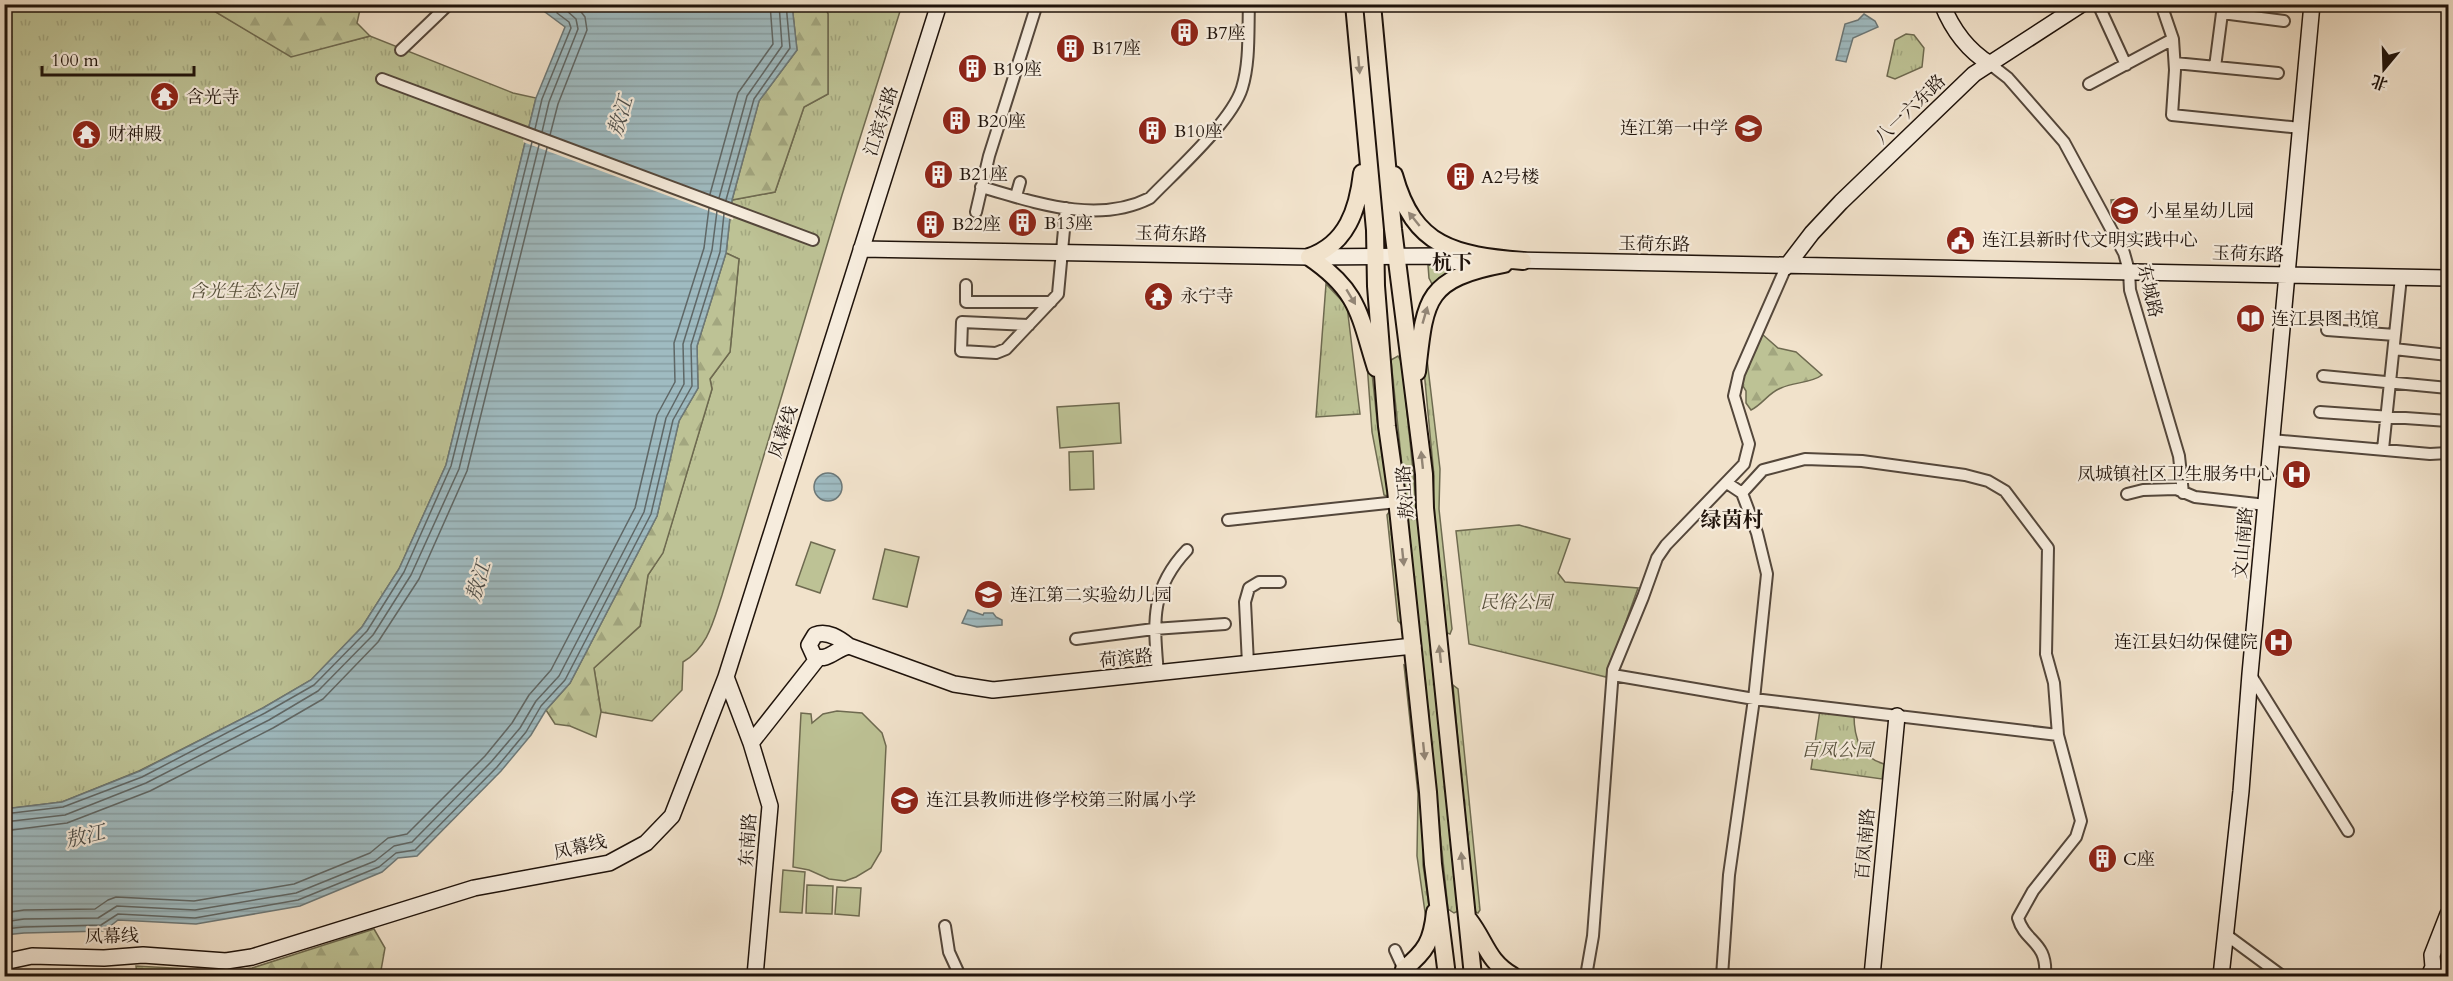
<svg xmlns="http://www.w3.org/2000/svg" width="2453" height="981" font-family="Cardo,'Noto Serif SC',serif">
	<defs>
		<pattern id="grass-tufts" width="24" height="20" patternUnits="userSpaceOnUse" patternTransform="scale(1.5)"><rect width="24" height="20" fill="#bdc295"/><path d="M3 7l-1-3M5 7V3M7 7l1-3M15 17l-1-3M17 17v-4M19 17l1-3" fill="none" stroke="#a2a67f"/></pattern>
		<pattern id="forest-firs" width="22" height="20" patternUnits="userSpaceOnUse" patternTransform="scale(1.5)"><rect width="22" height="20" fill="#bdc295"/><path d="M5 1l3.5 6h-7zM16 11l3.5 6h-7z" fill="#a2a67f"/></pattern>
		<pattern id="water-rules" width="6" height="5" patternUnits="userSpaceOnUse" patternTransform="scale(1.5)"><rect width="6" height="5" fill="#9fbbc1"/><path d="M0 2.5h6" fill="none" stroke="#88a0a4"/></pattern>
	</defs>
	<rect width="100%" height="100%" fill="#f1e2cb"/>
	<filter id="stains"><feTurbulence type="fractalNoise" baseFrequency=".00333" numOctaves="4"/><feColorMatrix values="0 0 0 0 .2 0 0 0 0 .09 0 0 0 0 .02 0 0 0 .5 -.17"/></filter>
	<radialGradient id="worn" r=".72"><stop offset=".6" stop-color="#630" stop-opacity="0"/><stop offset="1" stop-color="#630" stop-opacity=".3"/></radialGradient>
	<path fill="url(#grass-tufts)" stroke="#6e6a50" stroke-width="1.5" d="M10,4l194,1 87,51 79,-20 143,57 23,5 -90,367 -47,104 -37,58 -51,53 -48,28 -124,63 -77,31 -57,7 -1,-803z
		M824,5h78l-60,190 -120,400c-9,27 -14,52 -39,67l-1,28 -30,31 -51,-9 -7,-44 46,-42 8,-51 15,-23 49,-163 -2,-10 20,-27 9,-93 -13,-6 6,-53 43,-8 29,-85 24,-13v-80z
		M1906,34l8,1 10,13 -2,19 -27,12 -8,-3 8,-36z
		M2122,199l2,22 -11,1 -2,-22z
		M1428,265l29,3 1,3 -24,17 -5,-10z
		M1326,284l21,22 13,108 -44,3z
		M1398,356l4,7 56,548 -4,2 -6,-4 -57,-549z
		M1424,358l3,1 13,110 -1,40 13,120 -2,5 -3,-1 -2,-4 -12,-122 1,-31 -11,-116z
		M1367,363l4,1 6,56 12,73 -2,3 -3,-1 -12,-63z
		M1389,512l2,1 13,109 -3,2 -3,-3 -11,-106z
		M1519,525l51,14 -12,34 7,9 73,6 -32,89 -137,-33 -13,-113z
		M1404,665l4,2 9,78 7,90 -1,30 8,54h-5l-9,-63 1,-62z
		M1453,685l5,4 22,221 -2,3 -5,-2z
		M1820,710l34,5c0,23 6,42 30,49l-2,15 -71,-10z"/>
	<path fill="url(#forest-firs)" stroke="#6e6a50" stroke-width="1.5" d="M204,5h157l-4,18 13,13 -79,21z
		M792,5h32l4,9v80l-24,13 -29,85 -43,8 27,-99 38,-51z
		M726,253l13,6 -9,93 -20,27 2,10 -49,164 -15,22 -8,51 -46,42 7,44 -5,25 -26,-11 -15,-2 -9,-14 24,-27 87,-167 22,-95 19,-33 -1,-42z
		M1762,334l16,14 18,4 26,23c-10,8 -28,7 -41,13 -13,5 -18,16 -30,22l-5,-7v-12l-6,-10 9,-14v-8z
		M374,929l11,19 -5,28h-243l-1,-10 89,5 27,-3z"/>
	<path fill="#bdc295" stroke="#6e6a50" stroke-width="1.5" d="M1119,403l2,40 -61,5 -3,-41z
		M1093,451l1,38 -24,1 -1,-38z
		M811,542l24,8 -15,43 -24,-8z
		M885,549l34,8 -12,50 -34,-8z
		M837,711l25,2 20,20 4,13 -5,105 -10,17 -15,9 -11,4 -16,-2 -20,-9 -16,-3 8,-154 10,1 1,9 11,-9z
		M783,870l22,2 -3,41 -22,-1z
		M807,885l26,1 -1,28 -26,-1z
		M837,887l24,1 -2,28 -24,-2z"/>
	<path fill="url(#water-rules)" stroke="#6c7878" stroke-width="1.5" d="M556,4l236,1 5,45 -38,51 -27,99 -6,53 -29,93 1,42 -19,33 -22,95 -87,167 -24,27 -15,25 -30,36 -84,85 -19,2 -16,14 -82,34 -104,18 -78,-4 -14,11 -80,2 -19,2 -1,-126 58,-7 78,-31 123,-63 48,-28 51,-53 37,-58 47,-104 90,-367 29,-71 -20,-15z
		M1864,14l11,7 3,6 -25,11 -7,24 -10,-2 9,-36 13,-4z
		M814 487a14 14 0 1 1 28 0a14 14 0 1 1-28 0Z
		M968,610l15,5 1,-2h9l3,4 6,3v5l-25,2 -15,-4z"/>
	<path fill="#f1e2cb" d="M526,126l209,78 -2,16 -210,-78z"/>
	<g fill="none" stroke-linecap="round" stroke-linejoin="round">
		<path stroke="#5f6766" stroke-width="1.5" d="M535,129l7,-30 29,-71 -2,-6 -12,-9 1,-9
			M542,132l7,-30 29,-73 -2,-10 -10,-9v-6
			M550,135l8,-31 29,-74 -2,-13 -10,-13
			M710,194l28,-101 35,-49 -3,-40
			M719,198l28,-102 35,-50 -3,-42
			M726,200l28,-101 36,-51 -4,-44
			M4,814l59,-7 79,-30 123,-64 49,-28 53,-54 37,-59 47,-106 81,-324
			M4,822l61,-7 81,-32 123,-63 49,-29 55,-56 38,-60 48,-106 80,-324
			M4,831l63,-8 83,-32 123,-63 50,-29 55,-57 41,-63 48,-108 80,-323
			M4,913l20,-3 71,-1 13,-9 8,-3 78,4 100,-17 76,-31 18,-15 19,-4 78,-78 27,-33 17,-28 22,-25 84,-162 22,-93 18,-33 -1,-39 30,-95 5,-40
			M4,922l20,-3 74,-1 19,-12 78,4 101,-17 79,-32 19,-15 18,-4 79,-80 29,-34 16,-27 23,-25 85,-164 22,-94 18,-34 -1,-40 29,-94 5,-39
			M4,929l20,-2 77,-2 17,-11 77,4 103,-18 81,-33 17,-14 19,-3 82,-83 29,-35 15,-26 24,-26 86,-166 22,-94 19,-34 -1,-41 29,-93 4,-38"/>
		<defs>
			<path id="street" d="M2098,4l28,61
				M2161,4l12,35 2,31 -3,45 129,13
				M401,50l48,-46
				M2175,63l103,10
				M1990,64l18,14 56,64 60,111 5,18 1,19 49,166 4,37
				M2215,67l7,-54 62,8
				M382,79l431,161
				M2089,84l84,-45
				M981,187c53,15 116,38 169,11 26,-27 82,-77 92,-110 8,-26 6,-57 7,-84
				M1016,196l4,-14
				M976,212l13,-56 48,-152
				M966,285v17h85
				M1029,325l-67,-3 -1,29 35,2 10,-4 52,-55 8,-86
				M2327,330l68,5
				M2394,349l54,6
				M2323,376l125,12
				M2320,412l128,9
				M2272,440l158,14 18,-1
				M2383,449l18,-172
				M1742,493l21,-23 42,-11 57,2 103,14 23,6 17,10 43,57 -2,106 8,29 4,52 23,86 -5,16 -43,54 -15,27c7,25 30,23 27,58
				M2127,494l16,-4 33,-1 19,8 71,8
				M1228,520l169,-18
				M1076,639l78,-10 71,-5
				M1248,664l-3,-62 4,-14 10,-6h21
				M1158,674c-4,-50 -9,-84 29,-124
				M2250,674l98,157
				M1613,675l141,24 304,36
				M945,926l4,26 11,24
				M2225,934l57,42
				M1395,950l11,24
				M1586,976l7,-40 20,-266 30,-73 14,-39 9,-13 78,-81 5,-20 -15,-48 5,-22 47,-107
				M1722,976l7,-101 25,-176 13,-125 -10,-41 -15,-40 -15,-10"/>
			<path id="secondary" d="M1942,4c10,25 25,46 48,60
				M861,249l448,8 131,-1c13,10 27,3 43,4
				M1513,260l935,18
				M1786,267l26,-34 29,-31 133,-128 108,-70
				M849,646c-14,3 -21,16 -35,10l-5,-11 6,-10c12,-5 24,3 34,11l105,38 39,6 420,-44
				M726,677l25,66 19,63 -15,170
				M751,743l67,-85
				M4,962l28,-6 72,2 39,-3 83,6 26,-4 222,-69 135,-25 37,-20 26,-27 54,-139 213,-673
				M1872,976l25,-260
				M2221,976l20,-185 9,-117 62,-670
				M2429,976l4,-9 -1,-12 16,-41"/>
			<path id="primary" d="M1354,4l21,226 1,56 11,140 9,64 32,302 5,72 14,112
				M1372,4l21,225 31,245 1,34 48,468
				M1394,175c20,73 61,80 129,86
				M1309,257c50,34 50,57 67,111
				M1309,257c38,-13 49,-48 53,-84
				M1417,372c8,-73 8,-93 87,-108
				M1469,920c17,22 18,41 44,56
				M1404,969c22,-18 28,-28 31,-57"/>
		</defs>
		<use href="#street" stroke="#54473b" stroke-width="14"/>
		<use href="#secondary" stroke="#1f130b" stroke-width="18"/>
		<use href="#primary" stroke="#1f130b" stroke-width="20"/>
		<use href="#street" stroke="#f6ecdd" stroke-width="10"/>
		<use href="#secondary" stroke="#f6ecdd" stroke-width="15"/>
		<use href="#primary" stroke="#f1e2cb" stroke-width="16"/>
	</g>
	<defs><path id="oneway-solid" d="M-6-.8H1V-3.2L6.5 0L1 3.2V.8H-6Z" transform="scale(1.5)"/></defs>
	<g fill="#928575">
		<use href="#oneway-solid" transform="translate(1359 65) rotate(85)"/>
		<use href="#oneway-solid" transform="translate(1414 219) rotate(-129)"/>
		<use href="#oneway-solid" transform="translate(1351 297) rotate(59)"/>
		<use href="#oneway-solid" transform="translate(1425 315) rotate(-74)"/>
		<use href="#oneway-solid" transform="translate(1422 460) rotate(-96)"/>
		<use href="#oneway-solid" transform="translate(1403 557) rotate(84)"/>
		<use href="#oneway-solid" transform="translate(1440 654) rotate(-96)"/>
		<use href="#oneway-solid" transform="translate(1424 751) rotate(84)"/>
		<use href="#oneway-solid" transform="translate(1462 861) rotate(-96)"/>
	</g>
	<defs>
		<symbol id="building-disc" viewBox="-11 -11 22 22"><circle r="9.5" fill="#8f2418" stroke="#f6ecdd"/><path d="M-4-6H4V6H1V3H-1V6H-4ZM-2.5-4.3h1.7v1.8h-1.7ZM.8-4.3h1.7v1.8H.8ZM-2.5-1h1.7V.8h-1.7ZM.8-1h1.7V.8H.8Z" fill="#fff"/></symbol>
		<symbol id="temple-disc" viewBox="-11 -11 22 22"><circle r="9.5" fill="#8f2418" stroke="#f6ecdd"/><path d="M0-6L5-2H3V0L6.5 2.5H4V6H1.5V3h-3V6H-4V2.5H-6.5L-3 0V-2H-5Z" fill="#fff"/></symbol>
		<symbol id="school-disc" viewBox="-11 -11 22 22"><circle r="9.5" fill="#8f2418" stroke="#f6ecdd"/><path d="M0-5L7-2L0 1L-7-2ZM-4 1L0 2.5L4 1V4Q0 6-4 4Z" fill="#fff"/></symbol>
		<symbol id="civic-disc" viewBox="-11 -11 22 22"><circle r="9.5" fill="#8f2418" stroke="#f6ecdd"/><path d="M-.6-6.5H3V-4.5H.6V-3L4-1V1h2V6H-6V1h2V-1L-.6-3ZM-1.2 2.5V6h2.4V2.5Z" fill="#fff"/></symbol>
		<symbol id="library-disc" viewBox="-11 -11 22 22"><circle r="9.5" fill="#8f2418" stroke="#f6ecdd"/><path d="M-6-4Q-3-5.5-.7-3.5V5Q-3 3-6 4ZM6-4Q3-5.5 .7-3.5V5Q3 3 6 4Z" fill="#fff"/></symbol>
		<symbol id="hospital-disc" viewBox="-11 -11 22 22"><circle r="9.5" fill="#8f2418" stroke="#f6ecdd"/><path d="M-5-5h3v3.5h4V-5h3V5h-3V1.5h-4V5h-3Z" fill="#fff"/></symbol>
	</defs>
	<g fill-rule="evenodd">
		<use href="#building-disc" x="1168" y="16" width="33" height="33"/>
		<use href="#building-disc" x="1054" y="32" width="33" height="33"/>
		<use href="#building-disc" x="956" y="52" width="33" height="33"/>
		<use href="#temple-disc" x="148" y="80" width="33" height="33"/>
		<use href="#building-disc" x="940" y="104" width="33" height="33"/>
		<use href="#school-disc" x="1732" y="112" width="33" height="33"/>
		<use href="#building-disc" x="1136" y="114" width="33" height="33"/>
		<use href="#temple-disc" x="70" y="118" width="33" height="33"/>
		<use href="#building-disc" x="922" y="158" width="33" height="33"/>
		<use href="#building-disc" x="1444" y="160" width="33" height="33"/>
		<use href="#school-disc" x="2108" y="194" width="33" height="33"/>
		<use href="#building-disc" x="1006" y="206" width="33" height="33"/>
		<use href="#building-disc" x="914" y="208" width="33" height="33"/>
		<use href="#civic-disc" x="1944" y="224" width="33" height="33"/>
		<use href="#temple-disc" x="1142" y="280" width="33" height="33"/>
		<use href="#library-disc" x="2234" y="302" width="33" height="33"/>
		<use href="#hospital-disc" x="2280" y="458" width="33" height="33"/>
		<use href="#school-disc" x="972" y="578" width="33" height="33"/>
		<use href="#hospital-disc" x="2262" y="626" width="33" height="33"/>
		<use href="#school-disc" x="888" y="784" width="33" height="33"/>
		<use href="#building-disc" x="2086" y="842" width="33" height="33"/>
	</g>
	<g text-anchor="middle" stroke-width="4.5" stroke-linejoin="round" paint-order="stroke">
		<g font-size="18" fill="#1f130b" stroke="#f6ecdd" text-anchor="start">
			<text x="1206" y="39">B7座</text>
			<text x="1092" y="54">B17座</text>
			<text x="993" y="75">B19座</text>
			<text x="186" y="103">含光寺</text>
			<text x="977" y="127">B20座</text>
			<text x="1728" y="134" text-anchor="end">连江第一中学</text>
			<text x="1174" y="137">B10座</text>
			<text x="108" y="140">财神殿</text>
			<text x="959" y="180">B21座</text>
			<text x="1481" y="183">A2号楼</text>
			<text x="2146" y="217">小星星幼儿园</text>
			<text x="1044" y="229">B13座</text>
			<text x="952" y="230">B22座</text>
			<text x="1982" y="246">连江县新时代文明实践中心</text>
			<text x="1180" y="302">永宁寺</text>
			<text x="2271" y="325">连江县图书馆</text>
			<text x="2275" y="480" text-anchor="end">凤城镇社区卫生服务中心</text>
			<text x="1010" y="601">连江第二实验幼儿园</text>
			<text x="2258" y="648" text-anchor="end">连江县妇幼保健院</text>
			<text x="926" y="806">连江县教师进修学校第三附属小学</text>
			<text x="2123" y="865">C座</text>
		</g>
		<g font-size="18" fill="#1f130b" stroke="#f6ecdd">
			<text transform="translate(1910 109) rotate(-44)" y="6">八一六东路</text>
			<text transform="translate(881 121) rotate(-72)" y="6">江滨东路</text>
			<text transform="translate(1171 234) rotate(2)" y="6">玉荷东路</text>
			<text transform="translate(1654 244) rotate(1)" y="6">玉荷东路</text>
			<text transform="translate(2248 254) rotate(2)" y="6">玉荷东路</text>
			<text transform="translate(2150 291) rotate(77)" y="6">东城路</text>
			<text transform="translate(783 432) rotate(-72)" y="6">凤幕线</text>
			<text transform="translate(1405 492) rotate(-94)" y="6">敖江路</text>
			<text transform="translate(2243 543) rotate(-85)" y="6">文山南路</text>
			<text transform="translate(1126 658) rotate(-6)" y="6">荷滨路</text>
			<text transform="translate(748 840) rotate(-86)" y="6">东南路</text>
			<text transform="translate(1865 844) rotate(-85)" y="6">百凤南路</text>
			<text transform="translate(580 847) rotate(-13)" y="6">凤幕线</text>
			<text transform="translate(112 936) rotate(-1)" y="6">凤幕线</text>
		</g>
		<g font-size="18" font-style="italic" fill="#56503b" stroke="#f6ecdd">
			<text x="243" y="297">含光生态公园</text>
			<text x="1516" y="608">民俗公园</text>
			<text x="1837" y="756">百凤公园</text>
		</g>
		<g font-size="20" font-style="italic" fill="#4c4e4b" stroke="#f6ecdd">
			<text transform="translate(620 116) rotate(-73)" y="7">敖江</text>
			<text transform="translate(478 581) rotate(-73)" y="7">敖江</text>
			<text transform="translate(85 836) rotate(-13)" y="7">敖江</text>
		</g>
		<g font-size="20" font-weight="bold" fill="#1f130b" stroke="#f6ecdd">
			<text x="1452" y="269">杭下</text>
		</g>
		<g font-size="21" font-weight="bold" fill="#1f130b" stroke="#f6ecdd">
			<text x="1732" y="527">绿茵村</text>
		</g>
	</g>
	<rect width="2453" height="981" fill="none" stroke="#f1e2cb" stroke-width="24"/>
	<rect x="6" y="6" width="2441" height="969" fill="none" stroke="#1f130b" stroke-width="3"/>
	<rect x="12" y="12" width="2429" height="957" fill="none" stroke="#1f130b" stroke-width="1.5"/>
	<g transform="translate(2384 69) rotate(199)" stroke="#f6ecdd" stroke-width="4.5" paint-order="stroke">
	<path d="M0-4.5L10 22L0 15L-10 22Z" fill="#1f130b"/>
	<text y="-9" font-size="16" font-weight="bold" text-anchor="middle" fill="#1f130b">北</text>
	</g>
	<path d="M42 66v9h152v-9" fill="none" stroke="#1f130b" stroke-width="3"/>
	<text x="51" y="66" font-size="18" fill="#1f130b" stroke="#f6ecdd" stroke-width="4.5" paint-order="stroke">100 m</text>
	<rect width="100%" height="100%" filter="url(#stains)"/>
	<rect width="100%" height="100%" fill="url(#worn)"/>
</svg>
